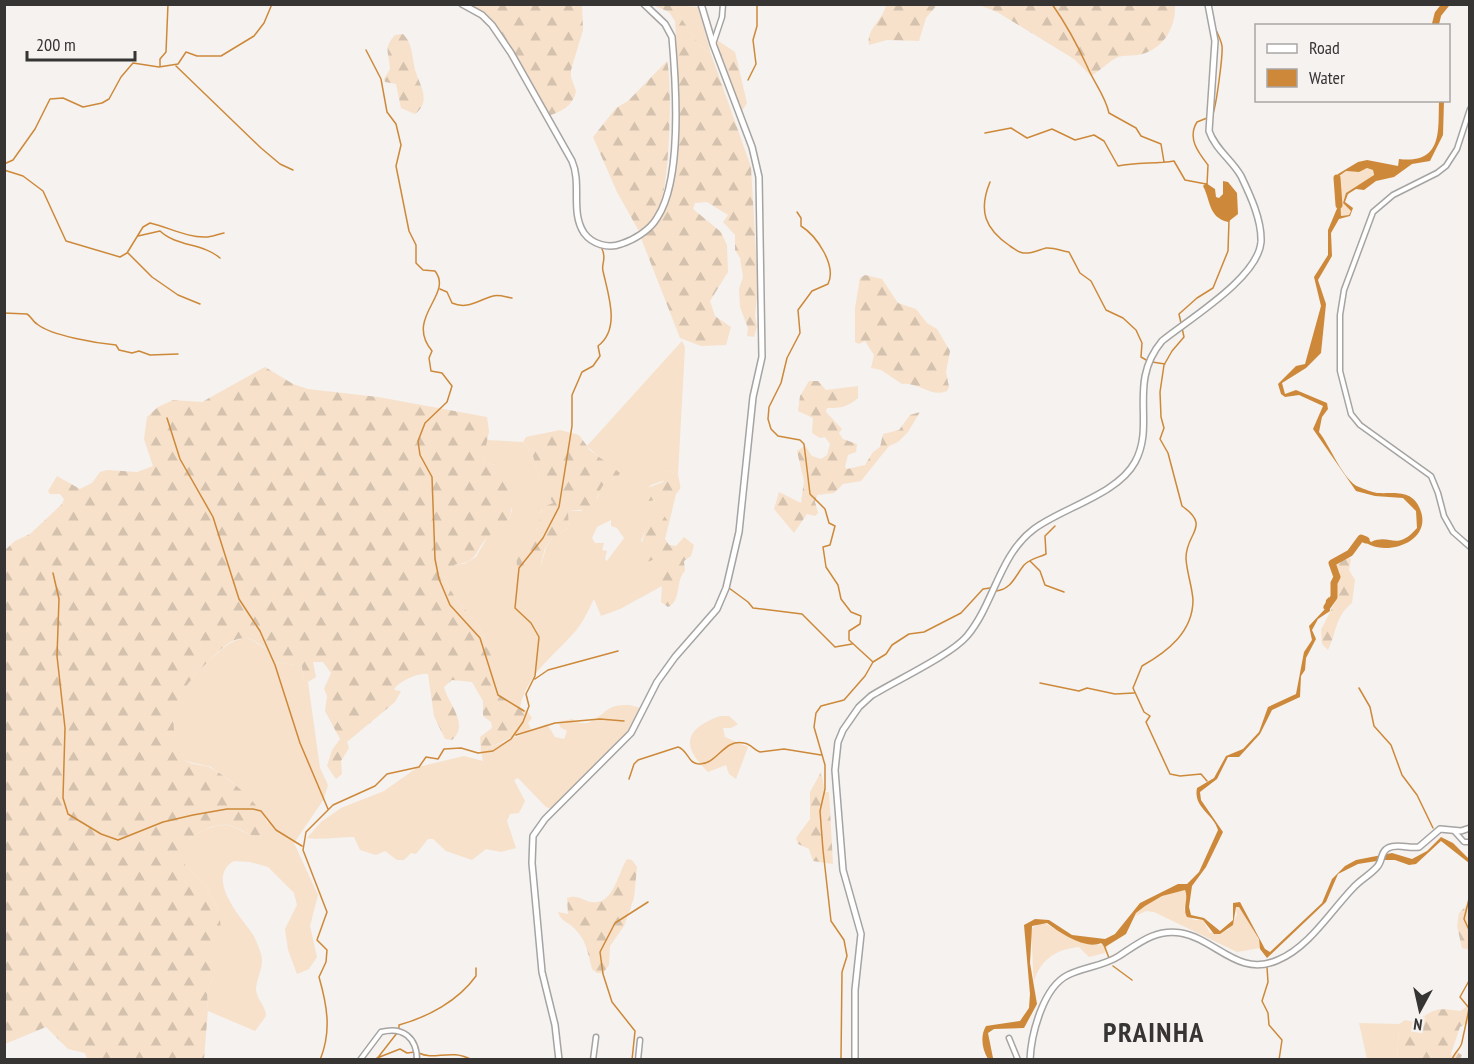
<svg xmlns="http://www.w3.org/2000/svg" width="1474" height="1064" font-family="'PT Sans Narrow',sans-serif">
	<defs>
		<pattern id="forest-firs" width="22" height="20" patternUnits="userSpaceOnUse" patternTransform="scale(1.5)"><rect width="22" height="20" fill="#f7e1ca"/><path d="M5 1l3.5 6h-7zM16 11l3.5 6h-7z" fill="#d4c2ae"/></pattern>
	</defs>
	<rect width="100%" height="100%" fill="#f5f2f0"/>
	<path fill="#f7e1ca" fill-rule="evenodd" d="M672,5l26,2 13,47 -12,-10z
		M1367,168l6,2v6l-27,17 -3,10 8,8 -2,4 -9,1 -1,-40 7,-5 9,1z
		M682,341l3,6 -7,127 -10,-3 -3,9 -14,5 -9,10 12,6 10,-8 8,5 4,-4 -7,29 -10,-12 -12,15 -6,15 14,17h3l4,28 -42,23 -19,7 -7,-17c-6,12 -12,26 -22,36 -21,23 -45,40 -52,72l-18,-7 -8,-10c1,-17 -5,-44 -13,-59 -7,-14 -38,-43 -37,-58l12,-9h8l12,-7 12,-21 21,-17 3,-9 -17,-45 -12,-3 4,-22 36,2 10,14 6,23 14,20 -2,7 -10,5 1,6 -8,20 7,28 6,-20 9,-10 13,-7 -1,-17h13l17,-13c2,-13 6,-17 19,-20l-9,-13 -21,-19zM611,520v6l6,2 7,10 -17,23 -2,-2 2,-8 -5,-1 2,-7h-9l-3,-5 5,-11z
		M243,638c12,0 15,9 25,11l8,13 26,4 1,13 5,3 12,86 8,17 -4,14 -30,44 24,52 -8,31 7,31 -8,12 -12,5 -9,-24 -3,-21 12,-24 -3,-12 -26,-26 -18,-5 -16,-1c-28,16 4,53 15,68 6,7 9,16 12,25 4,12 -5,24 -5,36 1,10 10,16 10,26l-11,15 -47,-20 -1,-20 7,-16 5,-63 -12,-24 -22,-23 -4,-16c6,-13 35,-28 50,-23 15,5 17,13 36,8l1,-15 -37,-38 -20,-14 -25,-6c-27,-41 -8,-71 24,-101 11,-10 18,-18 33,-22z
		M629,705l12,3 -13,27 -76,74 -6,-2 -28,-29 -4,2 11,21 -6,12 -9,1 -3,7 9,27 -15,4 -15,-3 -14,11 -26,-9 -13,-12h-5l-12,15 -5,-1 -7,7h-7l-12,-9 -9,4 -16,-5 -6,-13c-13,0 -35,3 -47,1l14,-16 20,-14 43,-17 34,-24 46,-11 19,5 -2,-10 66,-27 8,13 9,2 3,-8 -7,-4 -1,-5 13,-3c15,12 27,-4 38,-11 6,-3 13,-3 19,-3z
		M720,716h9l9,8 -7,4h-8l2,9 23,10 -12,32 -7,-5 -3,-9 -18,7c-28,-27 -23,-43 12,-56z
		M1185,890l2,6 -3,14 10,10h9l7,13 18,-3 9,-15 -1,-9 3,1 20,32 1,9 -23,4 -83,-40 -8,-1 -11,5c9,-15 34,-24 50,-26z
		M1043,922l28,16 17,6 20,1 -3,8 -16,4 -10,-10c-22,2 -38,12 -45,34 -2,-18 -1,-36 -4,-52z
		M1359,1023l40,1 -2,35h-30z"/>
	<path fill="url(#forest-firs)" d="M458,5h124l1,25 -12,40v7l5,14c-3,16 -17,22 -32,26 -22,-42 -41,-91 -86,-112z
		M653,5h19l27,39 12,10 40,113 7,121 -3,28 2,10 -3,11 -7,-1 1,-8 -8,-21 -1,-18 4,-12 -3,-19 -5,-8v-15l-12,-13 5,-7 -21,-13 -12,1 -2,6 28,23 6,13 1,27 -18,29 5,15 16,11 -5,18 -25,1 -21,-8 -39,-100 17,-19 9,-20 11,-129 -3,-49 -6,-9z
		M886,5v-1l51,1 -11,13 -7,23 -32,-1 -18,5c-3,-16 14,-25 17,-40z
		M1175,5c1,24 -13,46 -38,50 -6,1 -14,0 -19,2 -9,4 -18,14 -27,19l-17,-17 -77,-47 -18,-7z
		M403,34c9,9 9,20 11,31 2,16 20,34 1,49l-14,-6 -5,-24 -11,-2 -1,-3 6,-10c-1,-16 -7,-21 5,-34z
		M714,38l21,14 12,51 -7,11 -17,-41z
		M667,61c6,24 2,123 -7,145 -4,11 -12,18 -20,27l-23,-41 -24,-55 23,-29 12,-7z
		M865,275l17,4 16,24 18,6 11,14 10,6 13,22 -4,21 3,15 -2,4c-15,7 -30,-10 -45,-7l-21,-14 -10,-2 3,-13 -9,-14 -6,3 -4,-2v-34l5,-30z
		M265,367l28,17 15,5 70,8 109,20 2,14 -6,31c4,1 10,2 14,4 12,7 18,39 12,52 -4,8 -14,12 -20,18 -13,11 -11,28 -33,28l-12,9c-1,15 30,44 37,58 5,11 13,29 14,40 1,6 -1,13 -1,19 11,13 30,13 38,28l-4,5 3,6 -50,22 -1,-14 12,-9 -1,-6 -8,-6v-15l-11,-19 -20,-2 -8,7c4,17 26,37 8,53l-7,-1 -11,-23 -6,-42c-9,-2 -31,8 -34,16l7,1 -6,11 -48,40 2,6 -8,13 1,13 -6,5 -9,-13 5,-16 8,-11 -15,-28 2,-15 -3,-7 7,-16 -8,-11h-10l3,15 -8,5 -5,-3 -1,-13 -26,-4 -8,-13c-9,-2 -13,-12 -24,-11 -15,1 -24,12 -34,22 -32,30 -50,59 -24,101 9,5 19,3 27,8 15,8 63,47 55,65 -20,5 -21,-3 -36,-8 -16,-6 -43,9 -50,22l3,17 22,23 12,24 2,17 -7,46 -7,16 1,18 -4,50h-117l-2,-6 -17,-4 -22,-22 -41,17v-494l10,-9 15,-7 32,-30 2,-5 -4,-5h-10l-2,-3 9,-15 23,13 12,-6 8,-11 7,-2 30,2 16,-6 -9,-27 3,-22 11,-10 15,-7 29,2z
		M809,381h9l8,9 32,-4v12c-10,9 -17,10 -31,10l-1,4 16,17 -3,4 4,6 14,5 -1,8 -8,3 -3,12 2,2 18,-4 8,-13 7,-5 3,-13 16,-4 11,-15 10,-3 -12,20 -10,10 -9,4 -28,35 -18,3 -9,9 -17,2 -2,7 3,11 -3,3 -8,-2 -13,19 -20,-24 5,-17 22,11 3,-22 -7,-30 8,-5 7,10 9,3 6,-4 3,-11 -5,-7 -5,1 -8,-5 1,-15 -15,-7 2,-15z
		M560,430l19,5 11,15 30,23 -3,5c-20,3 -15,18 -27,31l-22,2 1,17c-8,4 -17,10 -22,17 -8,12 1,27 -26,27 -13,-15 6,-26 13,-37 6,-9 6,-19 9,-28l10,-4 -14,-24 -6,-23 -10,-14 3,-5z
		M668,471l10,3c3,18 5,11 -6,25l-8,-6 -7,7 -8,1 -9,-7 2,-7 3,2 18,-7z
		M657,510l6,4 6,9 -4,16 4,6 7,1 8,-9 10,8 -3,11 -7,5 1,10c-10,9 -3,30 -17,36l-7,-5 1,-16 -6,-3 2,-25 -11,4 -8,-8 9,-34z
		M1347,557l4,2 -2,11 6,10 -3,23c-18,15 -15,29 -24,47l-6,-6 -1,-14 14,-28 -1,-17 6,-13 -6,-7z
		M821,772l4,20h4l4,72 -20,-3 -4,-12 -11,-5 -2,-6 14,-19v-27z
		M627,859l5,1 5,7 -3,31 -10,28 -14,20 -1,19 -6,8h-6l-5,-4c-4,-15 -5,-28 -17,-40 -6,-7 -14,-7 -17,-17l10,2 -1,-16c10,-4 15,2 24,4 23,4 27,-30 36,-43z
		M1469,891l1,59 -8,-2 -5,-22 2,-13 9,-9z
		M1469,1005v17l-9,5 -9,27 1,2 5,-4 5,3 -2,4h-63l2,-35 6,-4 10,2c20,-13 20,-15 45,-11z"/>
	<path fill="#cd8939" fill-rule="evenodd" d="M1439,101h5l-1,34 -13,26 -18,3 -18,13 -18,4 -12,9 -8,-1 -8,5 -3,8 8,6 -3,8 -11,3 -8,14 1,23 -14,24 8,24 -5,49 -15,15 -24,15 3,11 11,-4 31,13 1,6 -6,8 -3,15c10,12 25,50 40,55 5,2 13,5 18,6 17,1 35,-4 43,16 15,36 -44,51 -60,28l5,-1 6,6c20,-9 25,10 46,-14l-1,-17 -13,-13 -28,-2 -19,-5 -43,-62 10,-23 -24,-11 -14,2 -4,-3 -3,-10 18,-18 9,-2 16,-58 -7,-29 14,-22v-25l10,-24 -3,-21 3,-11 20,-12 9,-2 31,6 1,-7c44,5 39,-28 40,-58zM1367,168l6,2 1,5 -28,18 -3,10 8,8 -2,4 -8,1 -2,-40 7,-5 13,1z
		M1223,181l5,1 9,11 1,21 -10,8c-20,-5 -17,-21 -25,-36l3,-3 9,6 1,8 3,1 4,-4z
		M1329,597l1,14 -12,8 -6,11 4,9 -10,19 -1,12 -4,6 -1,21 -28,13 -12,24 -21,23h-11l-11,22 -17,13 1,8 22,32 -17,35 -14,19 -3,21 2,8 13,3 16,13 13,-11v-17l7,-1 25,47 5,3 52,-49 10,-24 13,-13 11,-6 36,-7 20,6 15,-8 14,-14 12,6 16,16v4l-28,-22 -25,23 -7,1 -14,-5h-12l-25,4 -20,10 -12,28 -59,56 -7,-9 -1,-10 -20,-32h-3l-3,18 -13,9h-6l-11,-14 -16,-3c-5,-9 2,-18 -2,-27l-23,6 -17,10 -9,7 -10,21 -21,13 -4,-4c-15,7 -41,-10 -54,-20l-15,3 -2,37 7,41 -13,24 -30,1 -6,4 5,25 4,1h-9c-6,-10 -8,-23 -2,-33l34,-5 9,-13 1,-14 -6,-69 11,-6 14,1 23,15 33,4 10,-5 25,-31 38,-19h9l12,-12 19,-42c-5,-17 -25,-22 -21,-42l17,-10 12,-22 17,-7 16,-17 9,-25 28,-13 8,-42 8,-12 -3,-14 16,-17 1,-9z"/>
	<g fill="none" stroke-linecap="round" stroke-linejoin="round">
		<path stroke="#cd8939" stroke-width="1.5" d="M1052,4c14,20 25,40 35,62 7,17 18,29 22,47l27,15 5,8 20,8 3,18
			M366,50l15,29 6,33 9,12 5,21 -5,21 13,65 7,14v18l7,7 12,1c19,24 -31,46 -3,80l-3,7 2,13 11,2 10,13 -5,16 -22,21 -7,18 2,14 12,22 3,82 4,20 11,26 30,33 18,57 26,16
			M160,66v-7l6,-7 2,-48
			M176,66l85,82 19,16 13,6
			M748,80l8,-16 -3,-24 4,-14v-22
			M1212,116c4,-6 11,-62 10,-70 -1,-6 -4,-12 -7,-18
			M985,133l26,-5 16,10 25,-9 23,11 19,-5 10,6 14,25c18,-4 37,-2 56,-5l11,19 21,4
			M4,164l9,-4 22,-31 15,-30 13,-1 20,9 19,-4 7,-4 12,-22 12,-14 26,4 19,-3 8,-12 11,4h24l33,-20 10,-13 8,-19
			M4,170l19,6 20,15 23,50 54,16 7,-4 16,-26 7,-4c18,4 38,15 56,14 5,0 12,-3 18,-4
			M990,182c-12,29 -5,47 20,64 5,3 7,6 13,7 9,1 15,-3 23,-5 7,-1 16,3 23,4l11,21 11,8 15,29 17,8 13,12 6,13 -1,14 7,4
			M1207,185l1,-20c-10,-13 -21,-27 -11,-43l10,-4
			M797,212l4,6v8c16,10 36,40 27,58l-16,7 -14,19 2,23 -13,25 -6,25 -12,24 -1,12 3,10 7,7 22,4 4,4 6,50 15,15 4,14 6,3 -5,19 -7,2 3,20 12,18 3,14 10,13 10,4 -1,8 -11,7v9l24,22
			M138,236l22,-5c17,16 43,12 60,27
			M128,253l24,24 26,18 22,9
			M440,289l7,3 5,11c16,7 26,-3 41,-7 5,-2 13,1 19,2
			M4,313l23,1c5,3 5,7 10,10 15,12 59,19 79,21l3,5 13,3 7,-2 11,4 28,-1
			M1152,362l13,2
			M167,418l13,41 33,58 26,82 21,32 15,34 25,78 28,66
			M1030,561l10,10 5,14 19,7
			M53,573l6,26 -2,57 8,72 -2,70 5,16 33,20 17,6 45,-18 30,-7 34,-6h26l8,2 15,19 26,16
			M729,588l19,14 5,6 49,6 33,33 17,-3
			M996,591c16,-2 19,-15 28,-26 7,-7 14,-7 22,-11l-1,-18 10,-10
			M535,679l13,-9 70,-19
			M1040,683l39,8 8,-3 28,6 19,-1
			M1359,688l11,19 4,19 17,19 11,30 15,20 16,33
			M516,735l39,-12 45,-4 24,2
			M629,779l5,-15 4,-4 40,-13c10,3 10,17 21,17 18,1 25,-26 45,-21 7,1 10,7 16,9l24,-3 37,6
			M1207,781l-6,-7 -21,2 -10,-2 -24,-52 4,-6 -6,-4 -11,-24 9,-22c25,-14 51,-34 51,-66 -1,-14 -6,-27 -7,-41 -1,-26 26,-32 -4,-53l-14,-53 -8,-14 4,-11 -3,-11 -1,-25 4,-27 8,-14 12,-14 -5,-23 18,-16 16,-10 15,-37 1,-31
			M1470,895l-6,24 6,13
			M1104,945l5,13
			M1113,966l19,14
			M1267,967l1,15 -6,19 6,12 1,12 13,15 -3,20
			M399,1028v-3c29,-8 59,-24 77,-49v-8
			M419,1053c15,8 32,-5 53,7
			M377,1058l23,-9 7,4 8,-1
			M320,1060c12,-29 7,-55 -1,-83l7,-15 1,-12 -10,-10 10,-28 -24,-62 3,-18 27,-27 42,-19 12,-12 32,-7 7,-10 12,2 6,-10 17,-1 17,5 15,-2 18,-12 12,-17 6,-16 -3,-12 9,-18 4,-39 -8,-14 -16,-15 4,-40 24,-30 16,-31 13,-81v-31l10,-23 11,-6 7,-10 -2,-10c23,-17 10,-52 5,-75 -2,-7 4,-13 -1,-22
			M376,1060l21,-27
			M632,1060l3,-29 -23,-29 -9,-28 -3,-22 15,-29 33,-21
			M841,1060l1,-88 5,-16 -3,-16 -13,-19 -8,-71 -3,-39 5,-22v-24l-11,-38 2,-14 5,-7 23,-6 21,-24 8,-14 13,-8 6,-9 17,-11 15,-2 37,-19 22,-24 7,-1
			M1452,1060c2,-8 9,-11 10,-18 2,-10 5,-22 7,-34l-9,-11 10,-18"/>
		<path stroke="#cd8939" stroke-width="7" d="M1435,26l3,-12 8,-10
			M1337,178l2,27
			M1327,607l7,-10v-14l3,-6 -5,-14 18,-10 11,-15 5,2"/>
		<defs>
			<path id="street" d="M713,44l9,-27 1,-13
				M1470,109l-13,40 -11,17 -9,7 -44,22 -20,17 -29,78 -4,25v56l11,43 9,11 71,51 7,17 6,23 9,16 17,15
				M1454,831l10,11h6
				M1009,1038l9,22
				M360,1060l21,-28c22,-6 36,6 36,28
				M593,1060l3,-23
				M638,1060l2,-20"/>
			<path id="secondary" d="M462,4l20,11 10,10 19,28 61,108c10,23 -2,51 12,72 8,11 24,16 37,11 13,-4 29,-14 36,-26 26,-39 19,-135 15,-181l-7,-13 -21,-20
				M559,1060l-4,-35 -13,-53 -10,-109 1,-27 12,-17 86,-86 26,-51 18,-25 42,-48 9,-21 13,-56 14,-135 9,-40 -3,-180 -7,-30 -39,-103 -12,-40
				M855,1060v-70l6,-56 -18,-64 -8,-100 3,-28 5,-12 16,-23 12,-11c24,-15 80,-41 96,-60 27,-32 32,-81 67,-107 28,-21 84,-35 101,-67 21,-38 -8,-79 27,-121 27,-22 96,-63 99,-99 1,-22 -11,-47 -20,-66 -9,-16 -26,-27 -32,-45l6,-90 -7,-37
				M1030,1060c1,-25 13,-73 38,-85 16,-8 36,-9 51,-19 20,-13 36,-27 62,-23 35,6 57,45 97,27 31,-13 52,-48 75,-72 7,-8 17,-13 24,-21 6,-6 3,-15 11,-19 10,-5 21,1 31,-1l21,-18 21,2 9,-3"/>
		</defs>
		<use href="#street" stroke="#a6a4a2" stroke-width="7"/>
		<use href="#secondary" stroke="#a6a4a2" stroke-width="8"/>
		<use href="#street" stroke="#fff" stroke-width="4"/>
		<use href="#secondary" stroke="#fff" stroke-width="5"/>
	</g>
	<g text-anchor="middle" stroke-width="4.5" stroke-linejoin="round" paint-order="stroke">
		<g font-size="28" font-weight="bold" letter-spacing="1.5" fill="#363534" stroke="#f5f2f0">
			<text x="1154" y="1042">PRAINHA</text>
		</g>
	</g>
	<rect width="1474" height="1064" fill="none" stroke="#363534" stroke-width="12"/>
	<rect x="1255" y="24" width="195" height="78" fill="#f5f2f0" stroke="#a9a6a5" stroke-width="1.5"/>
	<rect x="1267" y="44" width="30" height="9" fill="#ffffff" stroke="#a9a6a5" stroke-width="1.5"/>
	<text x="1309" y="54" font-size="18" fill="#363534">Road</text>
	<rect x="1267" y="69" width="30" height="18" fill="#cd8939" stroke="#a9a6a5" stroke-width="1.5"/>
	<text x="1309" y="84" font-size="18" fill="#363534">Water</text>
	<g transform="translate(1420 1010) rotate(188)" stroke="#f5f2f0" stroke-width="4.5" paint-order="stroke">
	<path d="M0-4.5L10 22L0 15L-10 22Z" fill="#363534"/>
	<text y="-9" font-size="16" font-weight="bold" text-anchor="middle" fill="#363534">N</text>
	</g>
	<path d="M27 51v9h108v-9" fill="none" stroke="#363534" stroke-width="3"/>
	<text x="36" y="51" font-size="18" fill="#363534" stroke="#f5f2f0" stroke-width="4.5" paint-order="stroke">200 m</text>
</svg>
